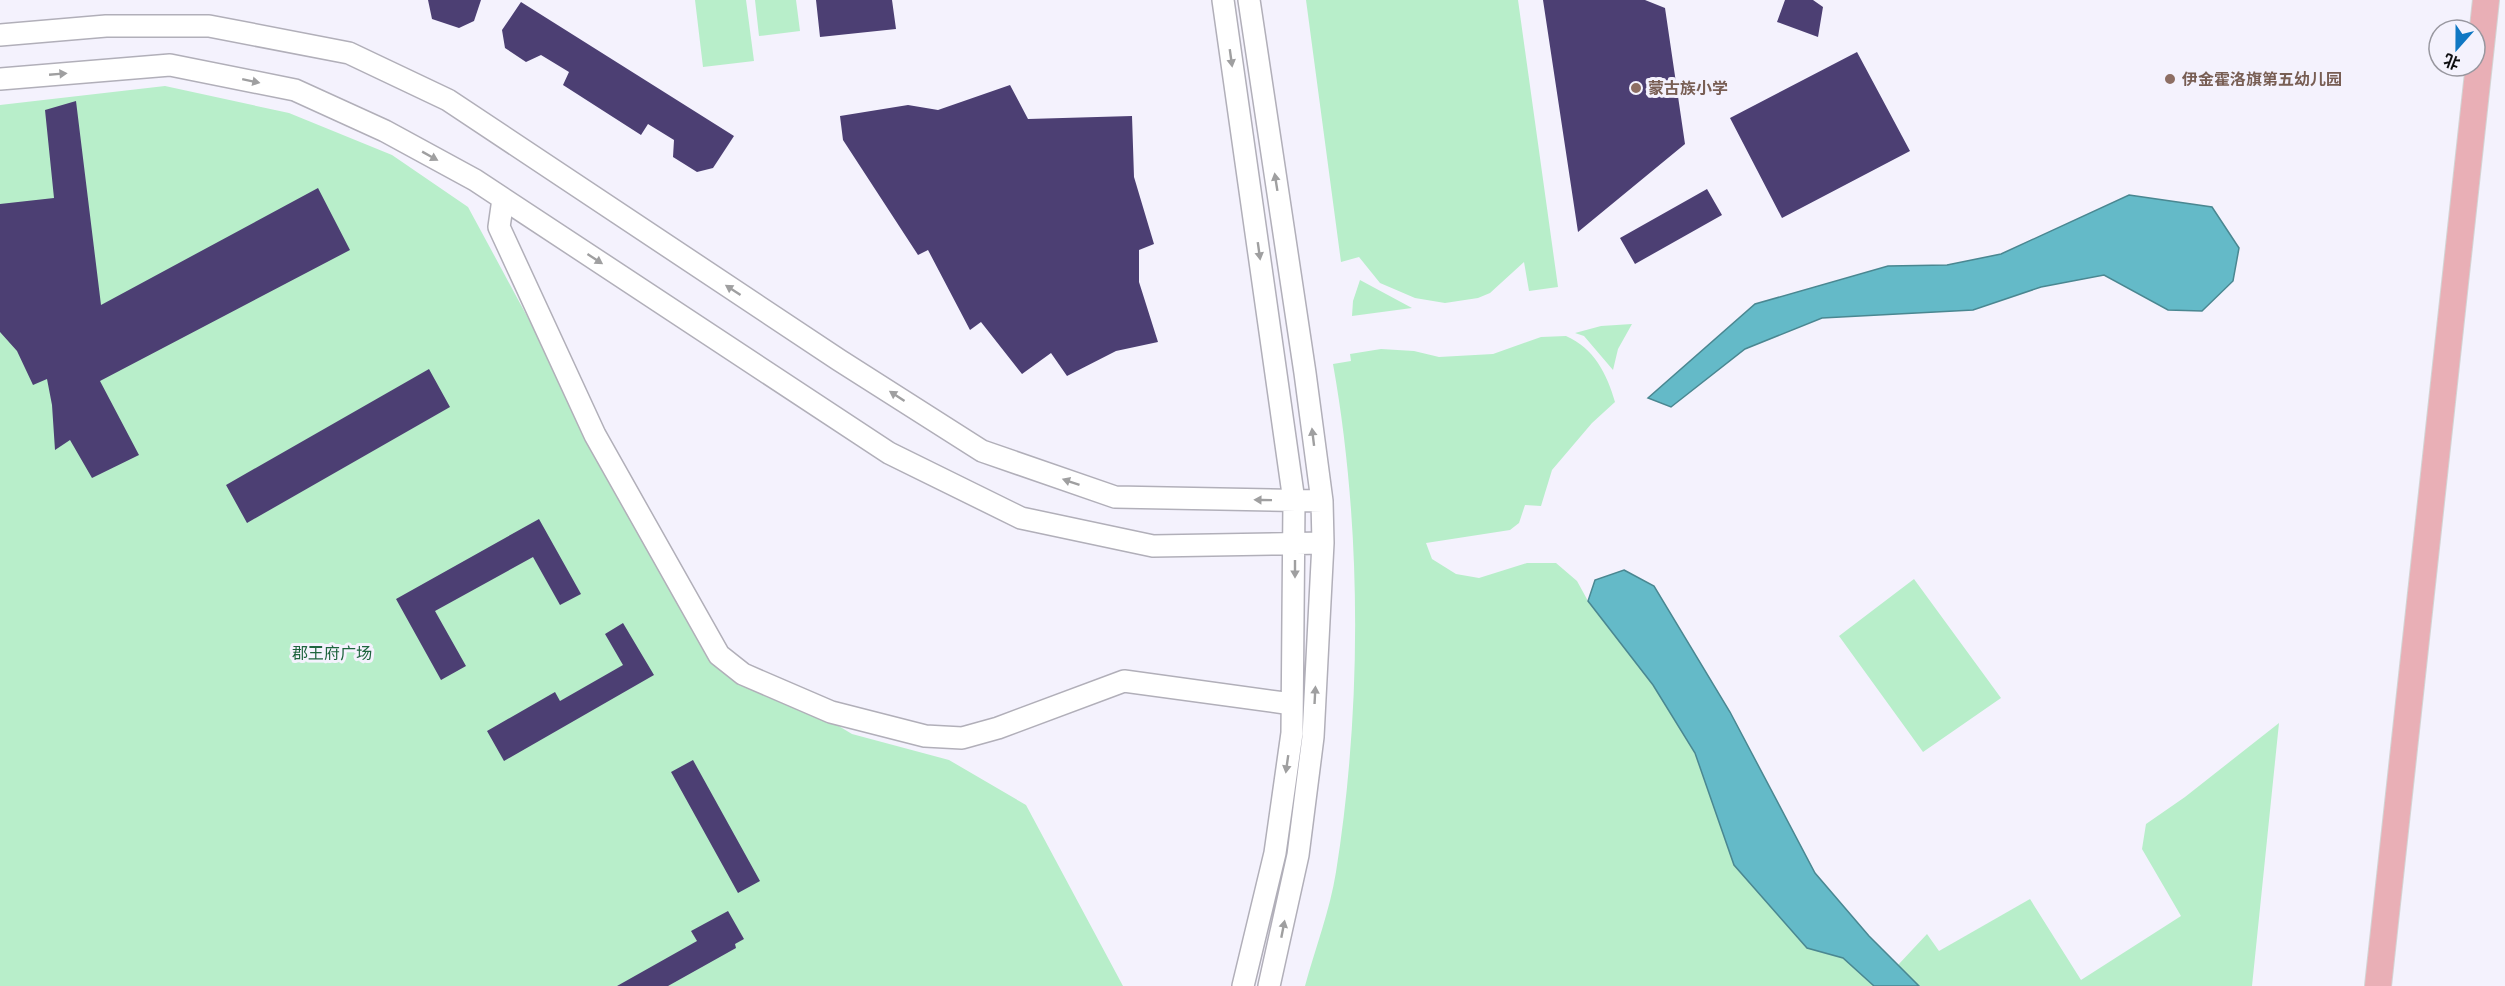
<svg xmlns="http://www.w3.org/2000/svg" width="2505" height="986" font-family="Quicksand,'Noto Sans SC',sans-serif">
	<rect width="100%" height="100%" fill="#f4f2fd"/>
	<path fill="#b8eeca" d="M695,0h51l8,61 -51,6z
		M755,0h41l4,31 -41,5z
		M1306,0h212l40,287 -29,4 -5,-29 -34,31 -12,5 -33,5 -30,-5 -35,-15 -21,-26 -18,5z
		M165,86l124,27 103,42 76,52 218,403 66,64 100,60 97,26 77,45 97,181h-1123v-881z
		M1360,280l52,28 -60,8 1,-15z
		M1632,324l-14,25 -5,21 -29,-34 -9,-3 26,-7z
		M1566,336c28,12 41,38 49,66l-23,21 -40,47 -11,36 -16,-1 -6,18 -9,7 -84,13 6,16 24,15 23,4 48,-15h29l21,18 11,20 65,84 42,68 39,112 73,83 36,10 31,28h-569c10,-37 25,-76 31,-114 26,-163 26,-346 -3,-508l18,-3 -1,-7 31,-5 33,2 25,6 54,-3 48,-17z
		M1914,579l87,119 -78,54 -84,-116z
		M2279,723l-27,263h-333l-21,-21 29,-31 12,17 91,-52 51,81 100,-64 -39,-67 4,-25 39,-27z"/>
	<path fill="#64bac8" stroke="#4a8791" stroke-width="1.5" d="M2129,195l83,12 27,41 -6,33 -31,30 -34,-1 -64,-35 -63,12 -68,23 -151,8 -77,31 -74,58 -23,-9 107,-94 133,-38 59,-1 54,-11z
		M1624,570l30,16 76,126 85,161 54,63 50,50h-45l-31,-28 -36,-10 -73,-83 -39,-112 -42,-68 -65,-84 7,-21z"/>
	<path fill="#4c3f73" d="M428,0h53l-7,21 -15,7 -27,-9z
		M816,0h76l4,29 -76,8z
		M1543,0h102l20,8 20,136 -107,88z
		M1785,0h28l10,7 -5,30 -41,-15z
		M521,2l213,134 -21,32 -16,4 -24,-15 1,-17 -26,-16 -7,11 -78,-50 6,-13 -28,-17 -15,7 -21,-14 -3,-18z
		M1857,52l53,99 -128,67 -52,-100z
		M1010,85l18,34 104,-3 2,61 20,67 -15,6v32l19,60 -42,9 -49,25 -16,-23 -29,21 -41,-52 -11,8 -42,-80 -10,5 -75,-115 -3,-24 68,-11 30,5z
		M76,101l25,204 217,-117 32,62 -250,131 39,74 -47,23 -22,-38 -15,10 -3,-45 -5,-26 -14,6 -16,-34 -17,-19v-128l54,-6 -9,-88z
		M1707,189l15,26 -87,49 -15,-26z
		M429,369l21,38 -203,116 -21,-38z
		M539,519l42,75 -21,11 -27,-48 -98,54 31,55 -25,14 -45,-81z
		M623,623l31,52 -150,86 -17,-30 68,-39 5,9 63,-36 -18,-31z
		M693,760l67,121 -22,12 -67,-121z
		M728,911l16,28 -9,5 1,4 -68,38h-51l80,-45 -6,-10z"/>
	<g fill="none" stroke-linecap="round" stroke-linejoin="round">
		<defs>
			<path id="minor" d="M1223,0l71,501 -2,232 -17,120 -32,133
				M1249,0l56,373 17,128 1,42 -10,194 -15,118 -29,131
				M0,35l106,-9h103l140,27 99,47 391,260 143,91 133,46 207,4
				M0,79l170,-14 125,25 90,41 90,49 414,273 132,65 132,28 170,-3
				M503,199l-4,28 96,208 124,220 24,19 88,38 94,24 37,2 36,-10 126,-47 168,23"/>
			<path id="major" d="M2378,986l108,-986"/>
		</defs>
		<use href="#minor" stroke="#b1afb9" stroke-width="24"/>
		<use href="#major" stroke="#d4d4d4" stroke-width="28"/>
		<use href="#minor" stroke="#fff" stroke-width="21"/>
		<use href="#major" stroke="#e9afb6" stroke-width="26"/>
	</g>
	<defs><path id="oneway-solid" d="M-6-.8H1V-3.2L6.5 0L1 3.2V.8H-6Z" transform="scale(1.5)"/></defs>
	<g fill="#9f9fa0">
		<use href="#oneway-solid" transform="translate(1231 58) rotate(82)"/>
		<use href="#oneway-solid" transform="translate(58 74) rotate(-5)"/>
		<use href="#oneway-solid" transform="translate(251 81) rotate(12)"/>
		<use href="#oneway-solid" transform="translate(430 156) rotate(29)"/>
		<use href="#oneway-solid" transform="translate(1276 182) rotate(-99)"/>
		<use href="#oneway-solid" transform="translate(1259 251) rotate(82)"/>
		<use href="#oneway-solid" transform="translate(595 259) rotate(33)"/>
		<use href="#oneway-solid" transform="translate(733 290) rotate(-147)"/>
		<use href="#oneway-solid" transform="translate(897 396) rotate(-147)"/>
		<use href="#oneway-solid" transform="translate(1313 437) rotate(-97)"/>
		<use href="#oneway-solid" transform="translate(1071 482) rotate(-161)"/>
		<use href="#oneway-solid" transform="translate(1263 500) rotate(-179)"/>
		<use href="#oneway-solid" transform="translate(1295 569) rotate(90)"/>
		<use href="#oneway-solid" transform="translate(1315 695) rotate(-87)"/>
		<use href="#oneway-solid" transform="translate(1287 764) rotate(98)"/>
		<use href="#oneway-solid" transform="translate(1283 929) rotate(-79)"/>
	</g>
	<g fill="#8d6e63" stroke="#f4f2fd" stroke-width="2">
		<circle cx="2170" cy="79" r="6"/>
		<circle cx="1636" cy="88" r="6"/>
	</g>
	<g text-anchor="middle" stroke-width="6" stroke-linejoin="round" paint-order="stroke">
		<g font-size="16" font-weight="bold" fill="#785e54" stroke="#f4f2fd" text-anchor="start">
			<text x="2182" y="85">伊金霍洛旗第五幼儿园</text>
			<text x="1648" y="94">蒙古族小学</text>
		</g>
		<g font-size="16" fill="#1e643e" stroke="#f4f2fd">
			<text x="332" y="659">郡王府广场</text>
		</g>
	</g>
	<g transform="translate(2457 48) rotate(201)"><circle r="28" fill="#f4f2fd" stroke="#98979f" stroke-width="1.5"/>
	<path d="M0-4.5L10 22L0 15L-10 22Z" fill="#1078c3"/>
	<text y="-9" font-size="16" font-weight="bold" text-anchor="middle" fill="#0f0f12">北</text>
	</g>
</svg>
